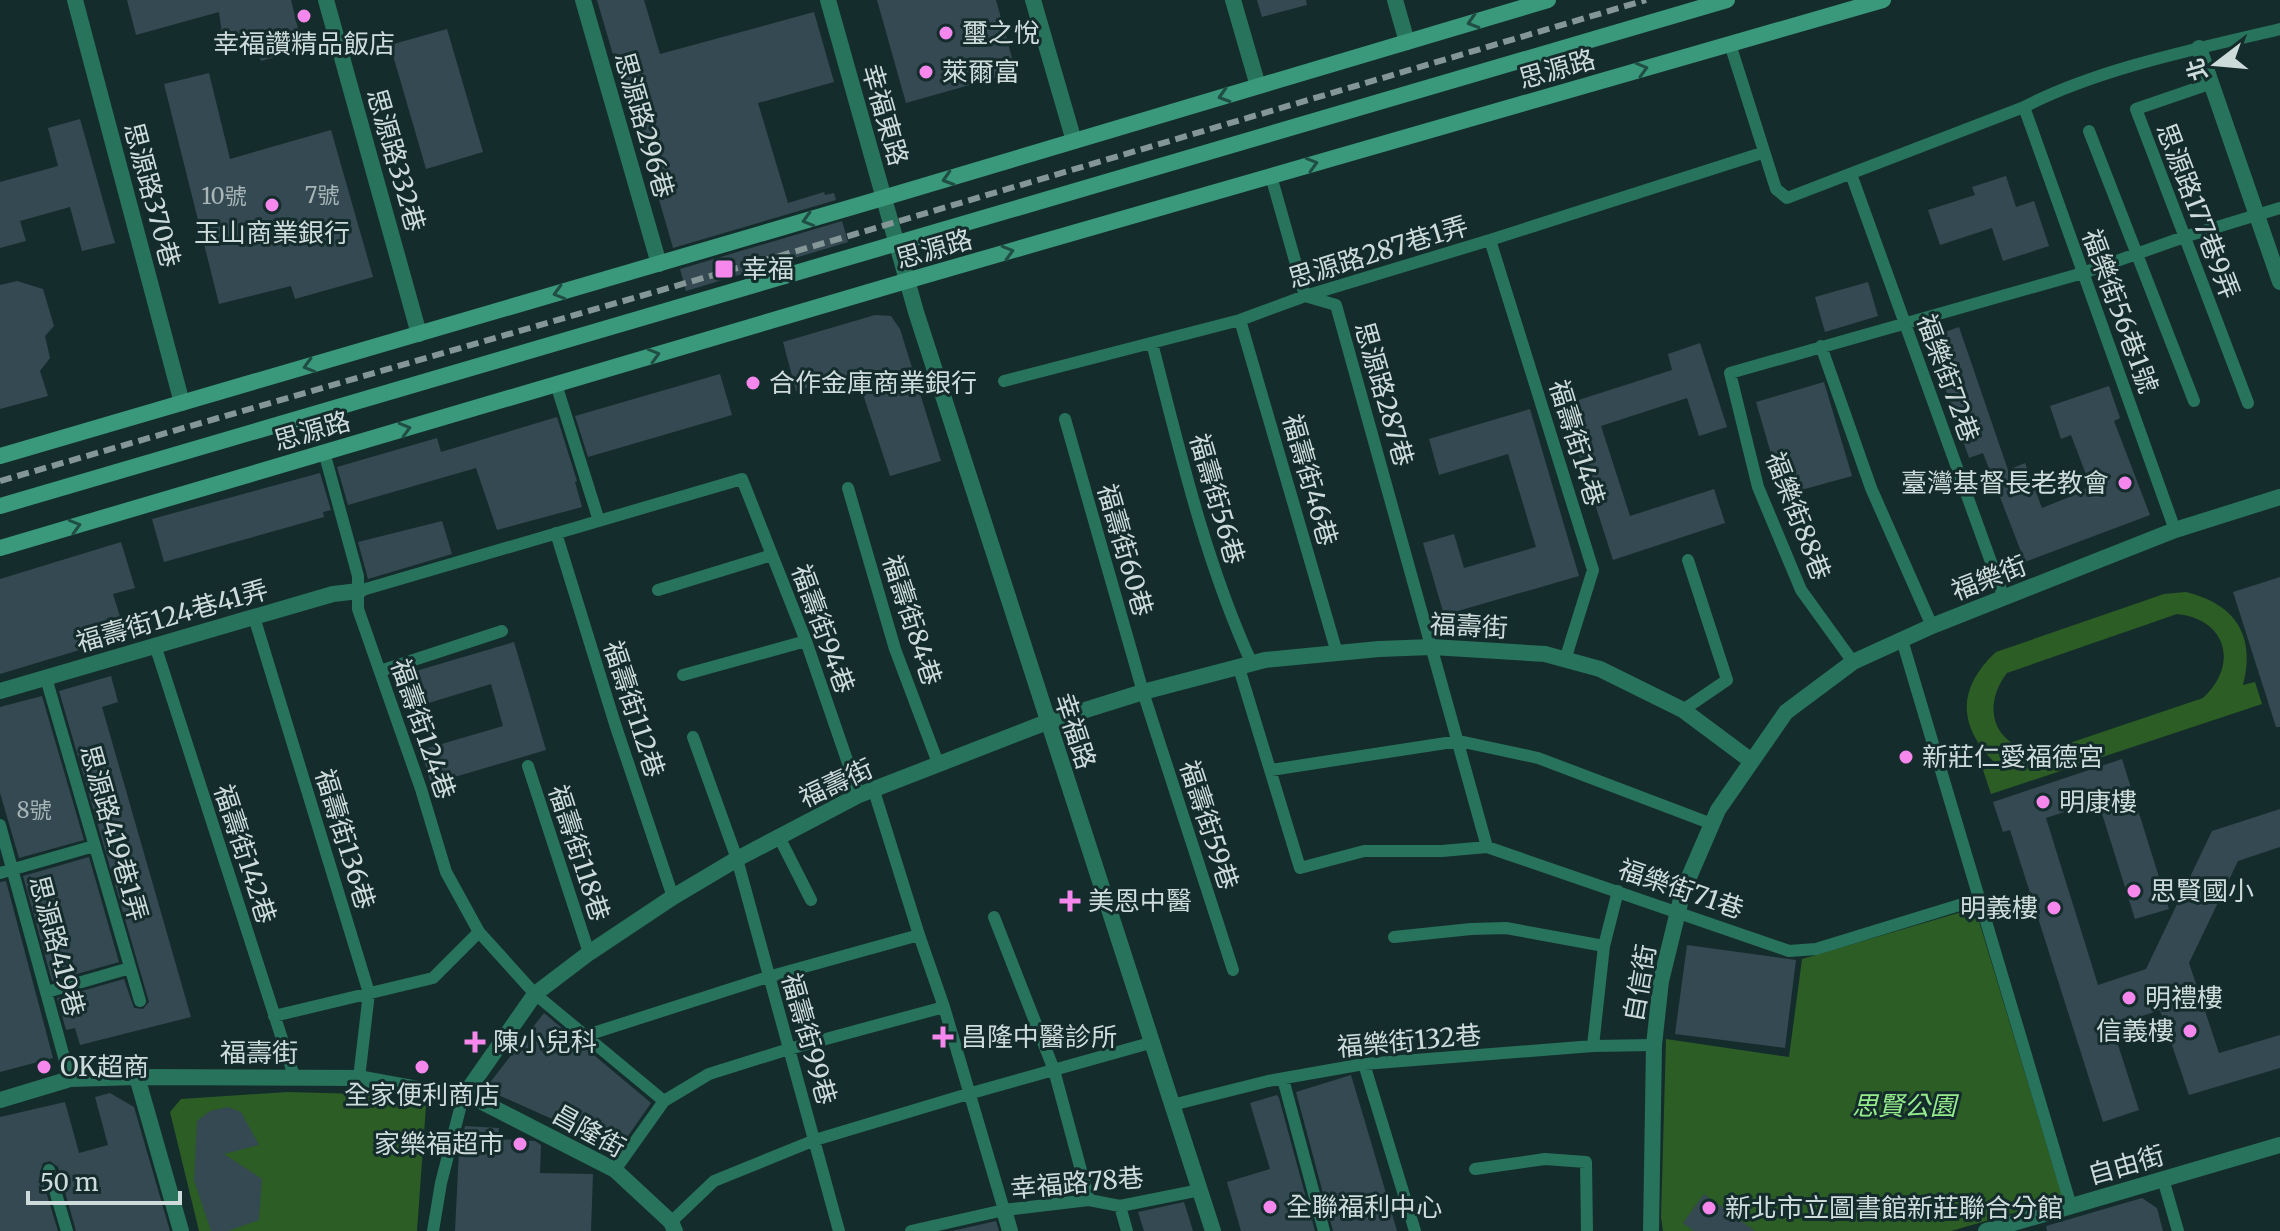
<svg xmlns="http://www.w3.org/2000/svg" width="2280" height="1231" font-family="Merriweather,'Noto Sans TC',serif">
	<rect width="100%" height="100%" fill="#152c2c"/>
	<path fill="#2b5d25" fill-rule="evenodd" d="M2186,592c49,12 70,43 57,93l12,-3 7,22 -271,90 -8,-24 13,-6c-38,-37 -40,-75 0,-112l168,-58zM2177,614c50,5 62,51 26,84l-157,53c-48,2 -68,-40 -39,-78z
		M1975,908l88,291 -112,32h-288l-2,-14 5,-178 123,18 13,-98z
		M288,1092l72,2 66,12 -9,125h-218l-29,-119 11,-13z"/>
	<path fill="#344951" d="M127,0h164l12,49 -42,12 -11,-28 -27,8 -4,-29 -83,23z
		M597,0h47l16,54 154,-42 20,70 -76,21 30,100 36,-11 1,3 9,-2 2,7 -163,48 -55,-191 -4,1z
		M877,0h119l18,65 -11,3 2,7 -99,28z
		M1257,0h49l1,5 -45,12z
		M447,29l36,123 -57,17 -36,-124z
		M209,73l21,86 101,-29 42,147 -78,22 -4,-13 -72,18 -55,-220z
		M80,119l35,124 -33,8 -12,-44 -50,14 6,20 -26,7v-66l58,-16 -10,-38z
		M2006,176l10,31 18,-6 15,45 -46,15 -11,-33 -52,17 -12,-35 47,-15 -3,-8z
		M842,221l6,21 -162,49 -6,-22z
		M17,281l26,8 11,37 -9,10 5,22 -10,13 8,25 -48,13v-124z
		M1868,282l10,34 -53,16 -10,-35z
		M875,315l16,1 9,13 41,132 -51,15 -34,-103 -60,18 -13,-49z
		M1959,327l49,143 17,-7 17,45 37,-15 11,-8 -19,-50 -10,4 -11,-33 59,-20 11,32 -6,3 36,94 -125,47 -42,-109 -14,5 -41,-120z
		M1700,343l27,84 -28,9 -12,-38 -86,28 29,90 84,-27 11,34 -112,37 -50,-155 109,-35 -4,-16z
		M720,374l12,41 -144,42 -13,-41z
		M1824,382l28,94 -69,19 -27,-93z
		M1530,409l49,167 -135,39 -21,-72 31,-9 10,34 72,-21 -28,-93 -69,21 -10,-36z
		M557,417l20,64 -2,1 7,25 -85,23 -21,-62 -128,37 -11,-38 100,-29 4,14z
		M320,473l11,37 -8,2 1,5 -160,45 -12,-43z
		M442,521l10,33 -84,25 -10,-37z
		M121,542l14,46 -22,6 13,42 -126,38v-95z
		M2280,577v150h-4l-43,-135z
		M514,642l32,108 -115,34 -10,-34 82,-24 -12,-42 -82,25 -10,-33z
		M111,676l7,26 -16,5 89,310 -111,28 -5,-17 -9,2 -9,-32 67,-19 10,29 9,1 6,-7 -90,-311z
		M42,696l42,144 -65,18 -19,-65v-86z
		M2122,759l47,150 -34,10 -37,-118 -52,17 52,167 48,-16 66,-138 68,-22v38l-42,14 -49,102 30,90 61,-18v33l-91,27 -29,-85 -48,16 27,84 -36,12 -93,-292 -7,2 -10,-30z
		M89,857l30,105 -67,19 -29,-105z
		M6,881l47,177 -53,14v-190z
		M1687,945l109,15 -11,88 -110,-14z
		M544,1013l107,90 -32,46 -134,-60z
		M1351,1075l20,67 26,89h-64l-37,-139z
		M110,1093l24,14 36,124h-94l-18,-64 -8,-6 -7,2 -3,9 18,59h-58v-114l65,-15 14,51 29,-8 -13,-48z
		M1277,1095l2,3 36,133h-74l-14,-49 43,-13 -20,-66z
		M228,1107l13,5 18,33 -35,9 38,25 -3,41 -31,11h-17l-17,-51 3,-59 13,-10z
		M465,1126l34,2 -1,11 37,2 6,4 -1,28 53,1 -2,57h-136l4,-81z
		M1704,1194l51,37h-61l-11,-8z
		M2142,1198l15,10 6,23h-116l-1,-5z
		M1184,1202l9,29h-49l-6,-19z
		M996,1221l3,10h-47z"/>
	<g fill="none" stroke-linecap="round" stroke-linejoin="round">
		<path stroke="#28735b" stroke-width="12" d="M1730,44l46,145 11,9 237,-91c76,-39 173,-58 256,-78
			M2212,83l-76,26 112,294
			M2024,107l151,423
			M2089,131l105,270
			M1851,174l153,424
			M1271,176l34,120 31,9 151,542
			M1490,240l103,330 -28,90
			M1240,320l97,333
			M1152,343c28,109 53,218 100,321
			M1821,346l50,142 61,138
			M1004,381l236,-61 65,-24 185,-56 272,-87
			M556,384l43,137
			M1065,419l78,273 90,278
			M324,452l34,124v33l63,180 25,83 33,60 56,62 129,107
			M848,488l47,161 43,114
			M556,533l59,191 58,173
			M658,590l114,-35
			M359,591l383,-112 64,162 53,154
			M254,617l115,376 -10,85
			M1902,640l169,566
			M155,645l139,431
			M1853,662l-52,-72 -43,-103 -28,-114 353,-100 101,-36 96,-29
			M1239,668l61,200 64,-17h78l45,-4 302,104 27,-2 163,-50
			M380,671l122,-40
			M683,675l123,-34
			M46,678l94,323
			M1683,710l44,-30 -39,-120
			M693,737l44,122 102,372
			M528,766l61,187
			M1271,770l188,-29 79,17 174,66
			M874,791l45,144 25,72 60,203
			M0,825l70,254
			M779,837l32,63
			M0,873l94,-27
			M994,917l60,153 35,130
			M1394,937l77,-8 35,-1 98,18
			M47,992l83,-24
			M274,1016l159,-38 46,-46
			M584,1036l184,-59 151,-42
			M1593,1046l11,-100 14,-55
			M1364,1064l51,167
			M1283,1079l41,152
			M1172,1105l96,-24 96,-17 229,-18 61,-1
			M1475,1169l70,-10 41,3 1,69
			M49,1170l18,61
			M615,1170l49,-69 45,-27 80,-25 155,-42
			M2163,1179l15,52
			M1120,1206l7,25
			M671,1222l43,-41 101,-41 153,-46 182,-51
			M433,1231l8,-48 22,-86
			M911,1231l93,-21 85,-10 31,6 80,-16"/>
		<path stroke="#28735b" stroke-width="16" d="M75,0l107,403
			M326,0l93,334
			M583,0l76,264
			M1033,0l41,141
			M1233,0l25,86
			M1395,0l12,42
			M2199,48l81,234
			M0,691l333,-97 26,-3
			M137,1077l44,154
			M463,1097l72,-103 54,-41 84,-56 64,-38 122,-64 188,-73 96,-30 122,-32 114,-11 53,-2 113,7 55,15 83,41 67,50
			M0,1100l70,-21 67,-2 222,1 104,19 17,4 135,69 56,52 4,9
			M1004,1210l6,21
			M1651,1231l3,-186 7,-64 22,-90 35,-81 68,-98 67,-50 79,-36 243,-96 105,-33
			M1986,1231l294,-86"/>
		<path stroke="#28735b" stroke-width="16" d="M828,0l88,312 297,919"/>
		<path stroke="#3a997b" stroke-width="16" d="M0,456l883,-258 665,-198
			M0,506l1727,-506
			M0,548l906,-267 977,-281"/>
		<path stroke="#859696" stroke-width="6" stroke-dasharray="12 6" stroke-linecap="butt" d="M0,481l852,-246 794,-235"/>
	</g>
	<defs><path id="oneway-chevron" d="M-2-3.5L2.5 0L-2 3.5" fill="none" stroke-width="1.6" stroke-linecap="round" stroke-linejoin="round" transform="scale(2)"/></defs>
	<g stroke="#204d44">
		<use href="#oneway-chevron" transform="translate(1473 22) rotate(163)"/>
		<use href="#oneway-chevron" transform="translate(1642 69) rotate(-16)"/>
		<use href="#oneway-chevron" transform="translate(1224 96) rotate(163)"/>
		<use href="#oneway-chevron" transform="translate(1312 164) rotate(-16)"/>
		<use href="#oneway-chevron" transform="translate(948 179) rotate(163)"/>
		<use href="#oneway-chevron" transform="translate(808 220) rotate(164)"/>
		<use href="#oneway-chevron" transform="translate(1008 252) rotate(-16)"/>
		<use href="#oneway-chevron" transform="translate(559 293) rotate(164)"/>
		<use href="#oneway-chevron" transform="translate(654 355) rotate(-16)"/>
		<use href="#oneway-chevron" transform="translate(309 366) rotate(164)"/>
		<use href="#oneway-chevron" transform="translate(405 429) rotate(-16)"/>
		<use href="#oneway-chevron" transform="translate(75 526) rotate(-16)"/>
	</g>
	<g fill="#f688ed" stroke="#152c2c" stroke-width="3">
		<circle cx="304" cy="16" r="8"/>
		<circle cx="946" cy="33" r="8"/>
		<circle cx="926" cy="72" r="8"/>
		<circle cx="272" cy="205" r="8"/>
		<rect x="714" y="259" width="20" height="20" rx="4"/>
		<circle cx="753" cy="383" r="8"/>
		<circle cx="2125" cy="483" r="8"/>
		<circle cx="1906" cy="757" r="8"/>
		<circle cx="2043" cy="802" r="8"/>
		<circle cx="2134" cy="891" r="8"/>
		<path d="M1066 889h8v8h8v8h-8v8h-8v-8h-8v-8h8z"/>
		<circle cx="2054" cy="908" r="8"/>
		<circle cx="2129" cy="998" r="8"/>
		<circle cx="2190" cy="1031" r="8"/>
		<path d="M939 1025h8v8h8v8h-8v8h-8v-8h-8v-8h8z"/>
		<path d="M471 1030h8v8h8v8h-8v8h-8v-8h-8v-8h8z"/>
		<circle cx="44" cy="1067" r="8"/>
		<circle cx="422" cy="1067" r="8"/>
		<circle cx="520" cy="1144" r="8"/>
		<circle cx="1270" cy="1207" r="8"/>
		<circle cx="1709" cy="1208" r="8"/>
	</g>
	<g text-anchor="middle" stroke-width="6" stroke-linejoin="round" paint-order="stroke">
		<g font-size="22" fill="#a8b6b8">
			<text x="322" y="203">7號</text>
			<text x="224" y="204">10號</text>
			<text x="34" y="818">8號</text>
		</g>
		<g font-size="26" fill="#cedbdb" stroke="#152c2c" text-anchor="start">
			<text x="962" y="42">璽之悅</text>
			<text x="304" y="53" text-anchor="middle">幸福讚精品飯店</text>
			<text x="942" y="81">萊爾富</text>
			<text x="272" y="242" text-anchor="middle">玉山商業銀行</text>
			<text x="742" y="278">幸福</text>
			<text x="769" y="392">合作金庫商業銀行</text>
			<text x="2109" y="492" text-anchor="end">臺灣基督長老教會</text>
			<text x="1922" y="766">新莊仁愛福德宮</text>
			<text x="2059" y="811">明康樓</text>
			<text x="2150" y="900">思賢國小</text>
			<text x="1088" y="910">美恩中醫</text>
			<text x="2038" y="917" text-anchor="end">明義樓</text>
			<text x="2145" y="1007">明禮樓</text>
			<text x="2174" y="1040" text-anchor="end">信義樓</text>
			<text x="961" y="1046">昌隆中醫診所</text>
			<text x="493" y="1051">陳小兒科</text>
			<text x="60" y="1076">OK超商</text>
			<text x="422" y="1104" text-anchor="middle">全家便利商店</text>
			<text x="504" y="1153" text-anchor="end">家樂福超市</text>
			<text x="1286" y="1216">全聯福利中心</text>
			<text x="1725" y="1217">新北市立圖書館新莊聯合分館</text>
		</g>
		<g font-size="26" fill="#cedbdb" stroke="#152c2c">
			<text transform="translate(1557 69) rotate(-16)" y="9">思源路</text>
			<text transform="translate(885 115) rotate(74)" y="9">幸福東路</text>
			<text transform="translate(644 125) rotate(74)" y="9">思源路296巷</text>
			<text transform="translate(396 160) rotate(74)" y="9">思源路332巷</text>
			<text transform="translate(152 195) rotate(75)" y="9">思源路370巷</text>
			<text transform="translate(2198 211) rotate(69)" y="9">思源路177巷9弄</text>
			<text transform="translate(934 249) rotate(-16)" y="9">思源路</text>
			<text transform="translate(1378 252) rotate(-17)" y="9">思源路287巷1弄</text>
			<text transform="translate(2120 311) rotate(70)" y="9">福樂街56巷1號</text>
			<text transform="translate(1948 378) rotate(70)" y="9">福樂街72巷</text>
			<text transform="translate(1384 394) rotate(74)" y="9">思源路287巷</text>
			<text transform="translate(312 431) rotate(-16)" y="9">思源路</text>
			<text transform="translate(1577 443) rotate(73)" y="9">福壽街14巷</text>
			<text transform="translate(1310 480) rotate(74)" y="9">福壽街46巷</text>
			<text transform="translate(1217 499) rotate(74)" y="9">福壽街56巷</text>
			<text transform="translate(1798 516) rotate(69)" y="9">福樂街88巷</text>
			<text transform="translate(1125 550) rotate(74)" y="9">福壽街60巷</text>
			<text transform="translate(1989 578) rotate(-21)" y="9">福樂街</text>
			<text transform="translate(172 616) rotate(-16)" y="9">福壽街124巷41弄</text>
			<text transform="translate(912 620) rotate(72)" y="9">福壽街84巷</text>
			<text transform="translate(1469 626) rotate(3)" y="9">福壽街</text>
			<text transform="translate(823 629) rotate(70)" y="9">福壽街94巷</text>
			<text transform="translate(634 709) rotate(72)" y="9">福壽街112巷</text>
			<text transform="translate(423 729) rotate(71)" y="9">福壽街124巷</text>
			<text transform="translate(1075 731) rotate(72)" y="9">幸福路</text>
			<text transform="translate(836 783) rotate(-25)" y="9">福壽街</text>
			<text transform="translate(1209 825) rotate(72)" y="9">福壽街59巷</text>
			<text transform="translate(114 833) rotate(74)" y="9">思源路419巷1弄</text>
			<text transform="translate(345 839) rotate(73)" y="9">福壽街136巷</text>
			<text transform="translate(579 853) rotate(72)" y="9">福壽街118巷</text>
			<text transform="translate(245 854) rotate(72)" y="9">福壽街142巷</text>
			<text transform="translate(1681 889) rotate(19)" y="9">福樂街71巷</text>
			<text transform="translate(57 946) rotate(75)" y="9">思源路419巷</text>
			<text transform="translate(1640 983) rotate(-80)" y="9">自信街</text>
			<text transform="translate(809 1039) rotate(74)" y="9">福壽街99巷</text>
			<text transform="translate(1409 1041) rotate(-5)" y="9">福樂街132巷</text>
			<text x="259" y="1062">福壽街</text>
			<text transform="translate(589 1131) rotate(29)" y="9">昌隆街</text>
			<text transform="translate(2126 1165) rotate(-16)" y="9">自由街</text>
			<text transform="translate(1077 1183) rotate(-5)" y="9">幸福路78巷</text>
		</g>
		<g font-size="26" font-style="italic" fill="#94eb8a" stroke="#152c2c">
			<text x="1904" y="1115">思賢公園</text>
		</g>
	</g>
	<g transform="translate(2216 64) rotate(254)" stroke="#152c2c" stroke-width="6" paint-order="stroke">
	<path d="M0-6L14 30L0 20L-14 30Z" fill="#cedbdb"/>
	<text y="-12" font-size="22" font-weight="bold" text-anchor="middle" fill="#cedbdb">北</text>
	</g>
	<path d="M28 1191v12h152v-12" fill="none" stroke="#cedbdb" stroke-width="4"/>
	<text x="40" y="1191" font-size="24" fill="#cedbdb" stroke="#152c2c" stroke-width="6" paint-order="stroke">50 m</text>
</svg>
